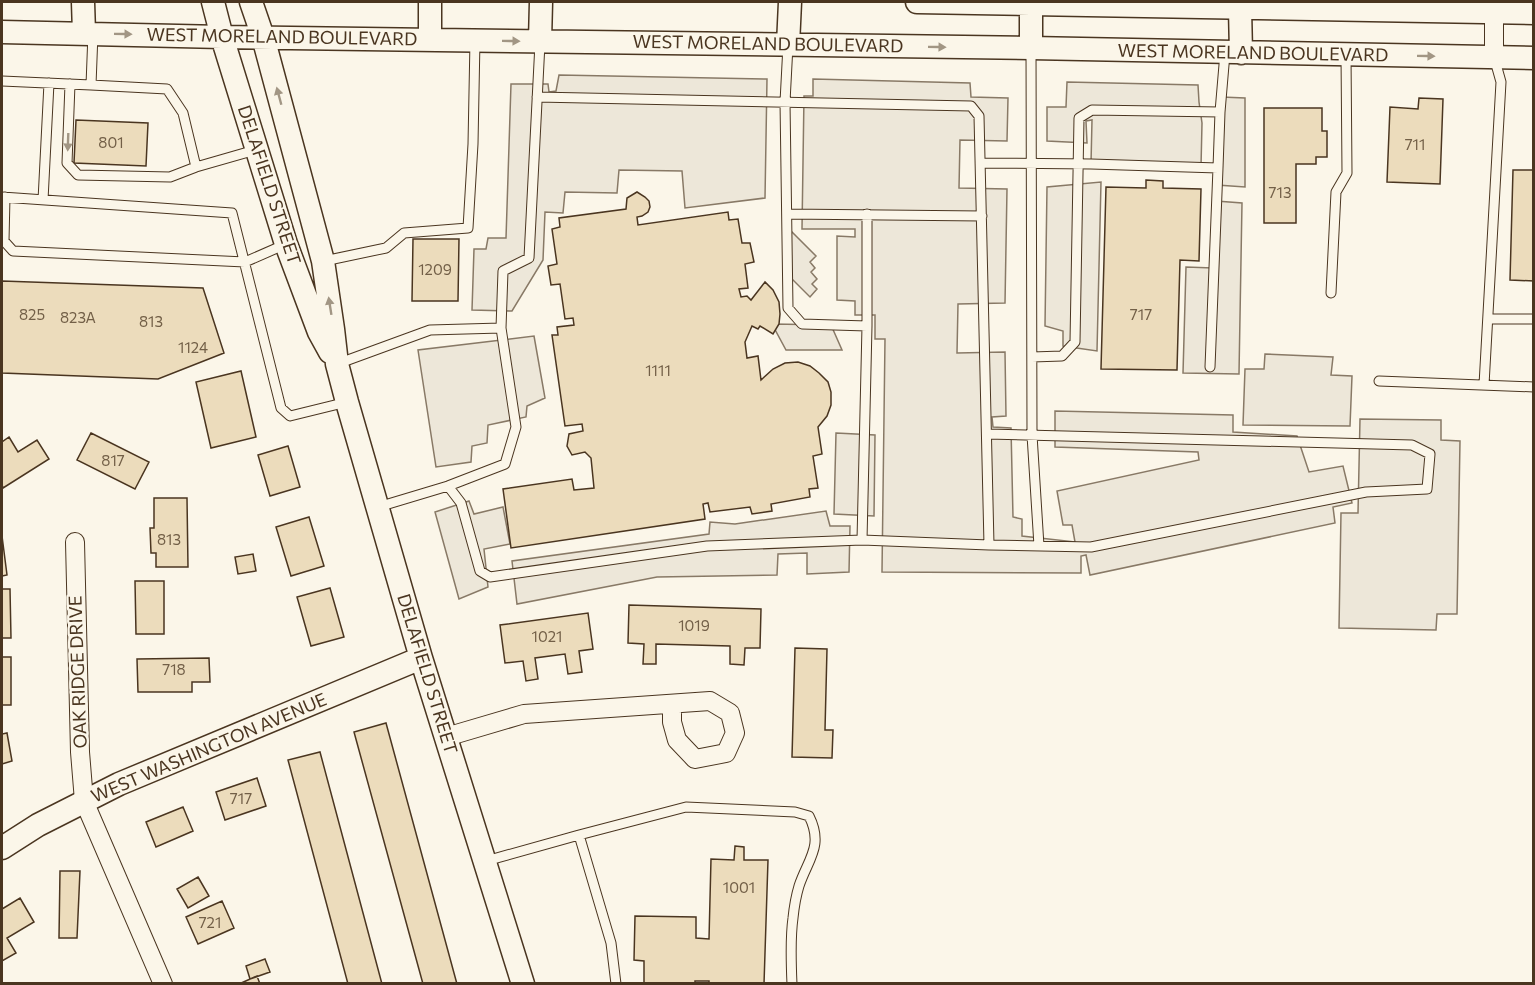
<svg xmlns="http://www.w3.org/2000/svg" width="1535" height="985" font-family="Commissioner,sans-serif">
	<rect width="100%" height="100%" fill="#fbf6e9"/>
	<path fill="#ede7d9" stroke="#887966" stroke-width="1.5" d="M559,75l208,4 -2,119 -80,10 -3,-37 -63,-1 -2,23 -52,-1 -2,21 -18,-1 -2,48 -31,51 -40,-1 2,-61h12l2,-11h18l5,-154h37l1,8 7,-1z
		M813,79l157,4 1,14 37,1 -1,43 -47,-1 -1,48 48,1 -2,114 -47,1 -1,49 48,-1 1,64 -14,1 1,10 18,1 2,89 9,2v17l53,6 -3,-17h-9l-6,-34 142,-31 -1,-8 -143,-5v-36l178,4v17l64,4 12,36 34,-6 9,37 -19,4 2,16 -245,52 -4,-20 -5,1v17l-199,-1 3,-233h-10v-24h-20v-14l-18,-1v-64l18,1v-8h-53l2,-133h9z
		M1067,82l131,3 1,17 3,21 -1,44 -110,-3 1,-44 -6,1 1,22 -40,-2v-34h19z
		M1221,97l24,1v89l-28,-2z
		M1101,182l-4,169 -34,-5v-15l-18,-5 2,-139z
		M1216,201l26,2 -3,171 -56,-1 3,-106 27,1z
		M787,227l29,29 -6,6 5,6 -4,4 6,7 -5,5 5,5 -7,8 -22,-22z
		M772,324l59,1 11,25h-56z
		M534,336l11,62 -18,8 -1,11 -38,8 -1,18 -15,3 -1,16 -35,5 -18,-117z
		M1265,354l68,3 -2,18 21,1 -2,50 -107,-1 2,-56h19z
		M1360,419l81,1v20l19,1 -3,173h-20l-1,16 -97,-2 2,-115h17z
		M836,433l39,2 -1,81 -40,-2z
		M469,501l5,13 29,-7 7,37 -26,5 4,38 -29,12 -24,-87z
		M826,511l4,15h20l-1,46 -42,2v-21l-29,1 -1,21 -120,2 -140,27 -5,-43 197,-27 1,-12 25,2z"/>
	<path fill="#ecdcbc" stroke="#4a3520" stroke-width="1.5" d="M1419,98l24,1 -3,85 -53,-2 3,-75 28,2z
		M1264,108h58v23h5v26h-11v7h-20v59h-32z
		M76,120l72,3 -2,43 -72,-3z
		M1513,170h21v111l-24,-1z
		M1146,180l17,1v7l38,1 -2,72 -19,-1 -3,110 -76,-1 5,-182 40,1z
		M637,192l8,5 4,4 1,6 -2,5 -6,4 -5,1 1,8 90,-13 1,8 9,-1 4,24h8l4,19 -9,2 3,24 -9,1 2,8 6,-1 4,4 14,-18 8,8 6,12 1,12 -1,10 -6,10 -13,-8 -2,3 -6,-3 -7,16 2,16 11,-2 3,24 12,-11 12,-6 13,-1 12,4 9,7 9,9 3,10v13l-4,11 -9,11 4,27 -9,2 5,32 -9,1 1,8 -39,7 1,7 -20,3 -2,-7 -40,5 -2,-9 -5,1 2,15 -194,29 -8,-59 69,-10 2,11 20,-2 -3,-30 -6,-6 -13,3 -5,-9 2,-12 14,-3 -1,-7 -17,2 -13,-91h6l-1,-8 17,-2 -1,-7 -8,1 -5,-35 -9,1 -3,-19 9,-2 -5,-35 8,-2 -1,-9 67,-9 1,-11z
		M413,239h46l-1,62h-46z
		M2,281l201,7 21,65 -66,26 -156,-6z
		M241,371l15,66 -45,11 -15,-66z
		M91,433l58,29 -14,27 -58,-29z
		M9,437l9,15 19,-12 12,19 -46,29 -1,-3v-43z
		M288,446l12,41 -30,9 -12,-41z
		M154,498h33l1,69h-32v-14h-5l-1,-25h4z
		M309,517l15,49 -33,10 -15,-49z
		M2,536l5,39 -5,1z
		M253,554l3,17 -18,3 -3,-17z
		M135,581h29v53h-28z
		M330,588l14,49 -33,9 -14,-49z
		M2,589h8l1,49h-9z
		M629,605l132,4 -1,39h-15l-1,17 -14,-1v-18l-74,-2v20h-13l1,-20 -16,-1z
		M588,613l5,36 -14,2 3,21 -14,2 -3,-20 -30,4 3,21 -12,2 -3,-20 -18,2 -5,-38z
		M795,648l32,1 -2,81h8l-1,28 -40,-1z
		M2,657h9v48h-9z
		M209,658l1,24h-18v10h-54l-1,-33z
		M386,723l71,261h-34l-69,-252z
		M7,733l5,28 -10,3v-30z
		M320,752l62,232h-34l-60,-224z
		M257,778l9,28 -41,14 -9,-28z
		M183,807l10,24 -37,16 -10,-25z
		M735,846l9,1v13h24l-4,124h-55v-3h-14v3h-51v-23l-10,-1 1,-44 61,1v21l13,1 2,-80 23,1z
		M60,871h20l-3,67h-18z
		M198,877l11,19 -21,12 -11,-19z
		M20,898l14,24 -27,16 9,15 -14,8v-52z
		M222,901l12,27 -36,16 -12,-27z
		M265,959l5,13 -20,7 -4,-13z
		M257,976l3,8h-21z"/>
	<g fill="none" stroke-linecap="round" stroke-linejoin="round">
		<defs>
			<path id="service" d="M93,33l-2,52 76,4 16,24 13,54 59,-17
				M788,45l-3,57 3,206 14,16 65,2 -5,214
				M1031,48l1,387 7,111
				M2,81l89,4
				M70,84l-3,79 11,12 92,2 26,-10
				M537,97l434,9 8,10 10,429 102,2 275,-55 61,-3 3,-35 -18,-9 -425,-11
				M980,163l111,1 127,4 2,-56
				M2,197l230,16 49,195 9,8 57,-14
				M5,197l-1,44 9,10 232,11 41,-18
				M43,200l6,-117
				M787,214l195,2
				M324,261l62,-13 18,-15 64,-5 5,-84 2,-104
				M1331,293l5,-101 11,-19 -1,-118
				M1488,319h46
				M867,326v-112
				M1032,357l30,-1 13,-14 4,-224 13,-8 128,2 5,-59
				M337,364l93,-34 71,-2 2,-57 26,-13 11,-215
				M1210,367l8,-199
				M1379,381l155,6
				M1484,385l17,-303 -7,-25
				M448,486l13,17 19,68 10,6 217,-31 155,-6 127,5
				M378,507l70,-21 57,-22 11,-37 -15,-99
				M486,861l93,-26
				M616,984l-5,-41 -32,-108 107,-28 109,5 14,4c15,30 -1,43 -10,70 -3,10 -5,22 -6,32 -3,21 -2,44 -1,66"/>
			<path id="minor" d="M1492,2l2,10v45
				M75,542l5,210 4,49 79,183
				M446,737l78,-23 186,-13 20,12 5,20 -9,20 -31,6 -18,-19 -5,-18v-18"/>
			<path id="tertiary" d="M83,2l1,31
				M213,2l9,35 64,207 33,88 11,20
				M251,2l12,35 60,224 10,68 4,35 10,38 74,256 102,326
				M917,2l617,11
				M1031,3v45
				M1240,8l1,45
				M2,32l220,5 809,11 503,10
				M430,40v-38
				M540,41l1,-39
				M788,45l2,-43
				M2,848l36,-23 81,-41 302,-126"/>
		</defs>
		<use href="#service" stroke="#4a3520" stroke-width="11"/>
		<use href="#minor" stroke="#4a3520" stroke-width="20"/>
		<use href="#tertiary" stroke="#4a3520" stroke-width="25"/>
		<use href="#service" stroke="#fbf6e9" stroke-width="9"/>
		<use href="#minor" stroke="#fbf6e9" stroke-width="18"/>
		<use href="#tertiary" stroke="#fbf6e9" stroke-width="22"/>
	</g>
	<defs><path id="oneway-solid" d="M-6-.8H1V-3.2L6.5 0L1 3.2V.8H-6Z" transform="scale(1.5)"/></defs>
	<g fill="#a29684">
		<use href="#oneway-solid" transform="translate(123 34) rotate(1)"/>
		<use href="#oneway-solid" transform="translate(511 41) rotate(1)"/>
		<use href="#oneway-solid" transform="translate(937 47) rotate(1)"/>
		<use href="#oneway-solid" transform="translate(1426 56) rotate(1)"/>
		<use href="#oneway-solid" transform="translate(279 96) rotate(-105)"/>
		<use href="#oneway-solid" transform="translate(68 142) rotate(92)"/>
		<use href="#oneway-solid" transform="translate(330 306) rotate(-99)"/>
	</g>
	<g text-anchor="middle" stroke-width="4.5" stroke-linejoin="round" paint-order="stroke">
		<g font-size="15" fill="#725f47">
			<text x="111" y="148">801</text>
			<text x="1415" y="150">711</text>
			<text x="1280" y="198">713</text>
			<text x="435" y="275">1209</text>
			<text x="32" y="320">825</text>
			<text x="1141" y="320">717</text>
			<text x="78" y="323">823A</text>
			<text x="151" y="327">813</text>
			<text x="193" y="353">1124</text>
			<text x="658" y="376">1111</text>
			<text x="113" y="466">817</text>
			<text x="169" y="545">813</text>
			<text x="694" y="631">1019</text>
			<text x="547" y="642">1021</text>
			<text x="174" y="675">718</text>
			<text x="241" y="804">717</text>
			<text x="739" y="893">1001</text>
			<text x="210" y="928">721</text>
		</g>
		<g font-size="18" fill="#4a3520" stroke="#fbf6e9">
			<text transform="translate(282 37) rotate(1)" y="6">WEST MORELAND BOULEVARD</text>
			<text transform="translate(768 44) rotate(1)" y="6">WEST MORELAND BOULEVARD</text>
			<text transform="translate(1253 53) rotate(1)" y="6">WEST MORELAND BOULEVARD</text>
			<text transform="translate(269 185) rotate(72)" y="6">DELAFIELD STREET</text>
			<text transform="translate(78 672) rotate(-92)" y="6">OAK RIDGE DRIVE</text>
			<text transform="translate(427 674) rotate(73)" y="6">DELAFIELD STREET</text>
			<text transform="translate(209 748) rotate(-23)" y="6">WEST WASHINGTON AVENUE</text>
		</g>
	</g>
	<rect width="1535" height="985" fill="none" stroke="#4a3520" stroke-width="6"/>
</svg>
